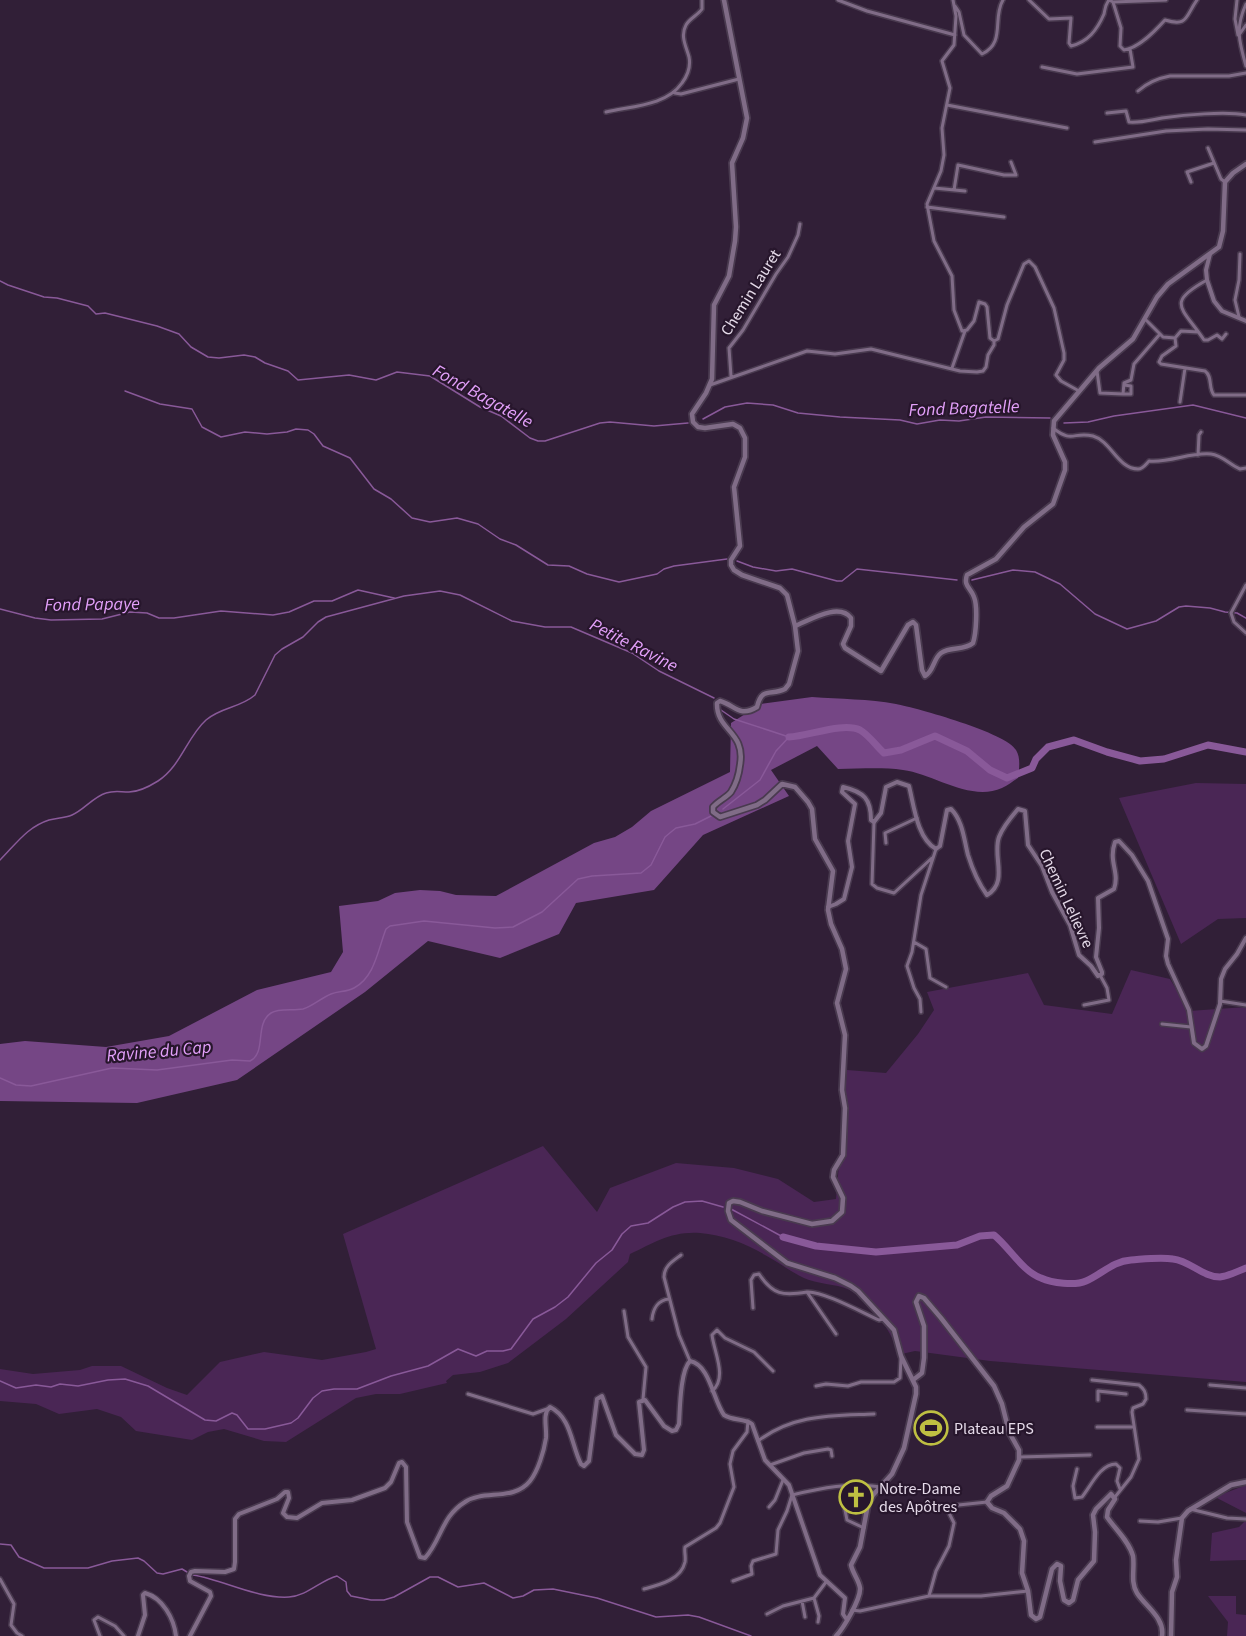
<svg xmlns="http://www.w3.org/2000/svg" width="1246" height="1636" font-family="'Source Sans 3',sans-serif">
	<rect width="100%" height="100%" fill="#311f37"/>
	<path fill="#4a2655" d="M1196,783l50,1v134l-28,1 -37,25 -62,-146z
		M1131,970l39,9 19,32 57,-4v375l-256,-21 -75,-10 -18,4c-1,-21 -27,-51 -44,-63 -11,-8 -30,-7 -44,-12 -16,-6 -29,-17 -44,-25 -19,-12 -43,-20 -65,-22 -29,-2 -46,10 -70,21l-2,8 -62,57 -58,44 -28,9 -27,3 -7,6 1,2 -47,11h-24l-20,4 -70,44 -22,-1 -40,-12 -16,3 -16,8 -31,-5 -25,-4 -15,-14 -24,-8 -38,5 -23,-10 -36,-3v-32l33,5 47,-4 12,-4h29l46,22 20,7 33,-33 44,-10 58,8 44,-8 10,-3 -33,-115 200,-88 54,66 13,-24 66,-25 58,5 44,11 36,23 22,-3 11,-129 39,3 32,-39 16,-24 -7,-18 101,-19 16,32 68,9z
		M923,1416l17,1 -1,23h-17z
		M1246,1485v28l-31,-16z
		M1246,1520v40l-36,1 2,-28 27,-6z
		M1208,1596h28v18l10,1v21h-19l1,-14z"/>
	<path fill="#754685" d="M812,697c28,2 57,2 84,7 21,4 111,29 120,46 5,8 3,19 2,28 -5,3 -11,8 -16,10 -32,14 -68,-14 -99,-18 -22,-3 -44,-1 -65,-1l-21,-23 -46,24 18,26 -86,39 -49,55 -78,13 -17,31 -59,24 -72,-17 -63,51 -128,88 -100,23 -137,-2v-57l25,-3 81,6 63,-11 88,-46 74,-18 12,-20 -4,-46 39,-5 17,-8 25,-3 20,1 16,4 40,1 98,-53 21,-6 17,-10 19,-16 79,-39 1,-49 30,-19z"/>
	<g fill="none" stroke-linecap="round" stroke-linejoin="round">
		<path stroke="#895999" stroke-width="1.5" d="M0,281l8,4 36,12 13,1 31,8 8,8 9,-1 52,13 22,8 12,13 17,10 11,1 25,-3 11,2 10,6 23,8 10,9 51,-5 27,5 21,-8 33,4 50,31 21,9 29,22 8,3h7l55,-18 10,-1 44,4 34,-3
			M125,391l35,13 32,5 10,18 19,10 24,-5 22,2 20,-2 9,-3 12,1 6,4 9,12 27,12 24,31 17,10 21,19 18,4 27,-4 21,6 22,15 16,6 32,20 21,1 18,8 32,8 38,-8 7,-5 10,-3 53,-7
			M703,419l22,-12 22,-4 26,2 25,8 42,4 60,3 17,4 23,-4 19,1 27,-4 64,1
			M1064,423l24,-1 26,-6 79,-11 53,13
			M737,561l16,6 23,4 16,-2 45,12h5l15,-12 100,11
			M972,580l41,-10 22,2 25,12 35,30 32,15 29,-8 23,-14 7,-1 24,2 15,4 12,1 9,5
			M0,609l35,9 16,2 51,-1 28,-7 17,1 12,5h15l47,-7 52,4 16,-3 25,-11h18l26,-11 36,8
			M721,710l13,9 55,18 -13,14 -16,29 -37,29
			M0,860c16,-16 27,-33 49,-40 8,-2 16,-2 23,-5 12,-5 21,-18 34,-22 9,-3 14,-1 23,-1 10,0 21,-6 29,-11 23,-15 29,-44 48,-61 15,-13 34,-12 49,-25l20,-40 7,-6 21,-12 15,-15 8,-5 78,-21 36,-5 20,4 52,26 33,6h26l61,26 27,18 55,27
			M0,1078l16,7 15,1 81,-18 45,2 75,-10 18,1c17,-8 4,-37 21,-48 8,-5 22,-2 32,-4 10,-3 18,-11 28,-15 8,-3 16,-2 23,-6 21,-11 24,-39 32,-59l4,-3 34,-5 71,7 18,-1 29,-15 36,-33 14,-3 49,-3 10,-8 14,-28 6,-5 5,-4 19,-4 16,-8
			M731,1209l52,28
			M0,1381l16,7 20,-3 15,2 9,-3 18,2 30,-6 17,-1 23,7 57,34 11,1 16,-8 5,2 11,14h17l26,-6 7,-5 15,-20 9,-7 12,-2h23l34,-13 37,-10 30,-17 18,7 11,-5h16l8,-2 22,-30 22,-12 13,-10 28,-34 16,-13 10,-16 9,-8 17,-3 25,-16 12,-5 17,-1 21,6
			M0,1544l11,1 8,12 25,11h44l24,-7 26,-3 6,3 13,12 6,1 19,-5 5,3
			M193,1575c31,5 64,24 96,22 18,-1 32,-17 48,-21l9,6 1,9 4,5 20,4h13l10,-3 36,-20h8l20,10 26,-4 29,15 10,-2 11,-6 19,-1 44,9 59,19 32,-2 11,2 52,19"/>
		<path stroke="#895999" stroke-width="7" d="M789,737c20,-1 54,-15 71,-7 9,5 17,17 24,23l17,-3 34,-14 32,15 23,19 17,8 25,-10 4,-9 12,-12 26,-7 33,12 33,9 24,-2 44,-14 38,7
			M783,1237l33,9 60,6 81,-7 23,-9 14,-1c15,12 29,37 47,43 11,5 34,8 45,3 16,-7 27,-20 45,-21 14,-1 29,-3 42,-1 17,2 30,18 47,18 9,-1 18,-6 26,-9"/>
		<defs>
			<path id="minor" d="M838,0l29,11 88,24
				M953,0l3,16 -2,29 -12,16 8,27 -8,40 2,27 -3,16 -14,33 7,37 18,35 2,34 8,21 5,-1 7,-9 5,-19 6,2 2,3 3,31 4,3 4,-2 9,-34 17,-41 5,-3 6,6 19,41 10,45v7l-8,15 5,6 18,10
				M1029,0l20,19 22,-1 -2,25 2,3c17,-4 26,-16 33,-32 1,-5 1,-9 5,-14l4,2 8,26 -1,18 4,4c15,-2 31,-19 41,-30 23,7 20,-3 32,-20
				M1237,0l-2,19 3,16
				M1113,2l53,-2
				M1246,4c-11,24 -7,37 0,62
				M955,6l4,6 5,23 18,19c24,-11 10,-36 21,-54
				M1239,35l7,-10
				M1042,67l35,7 56,-7 -3,-18
				M1138,91c9,-8 21,-13 32,-15h59l17,-3
				M675,93l6,1 58,-15
				M947,105l120,23
				M606,112c26,-6 60,-6 76,-29 6,-8 9,-16 7,-26 -3,-11 -9,-21 -3,-32 3,-6 12,-10 16,-16v-9
				M1107,113l19,-2 3,11c12,1 21,-2 33,-4 22,-3 63,-7 84,-3
				M1095,142l71,-11 42,-2 38,1
				M1208,148l13,31 4,3
				M1191,182l-4,-10 27,-9
				M934,188l31,3
				M954,190l4,-25 46,10h12l-5,-13
				M927,207l77,10
				M1207,280c-42,23 -25,27 -3,60h4l9,-5 5,4 4,-5
				M1239,317l-4,-17 4,-20 1,-26
				M1145,319l18,18 12,1 1,8 -14,10 -3,6 2,2 44,7c8,6 3,17 9,24h32
				M1175,338l6,-7 17,1
				M952,368l13,-37
				M1097,371l3,22 23,1 1,-11 7,-3 3,-16 26,-30
				M731,376l-2,-28 14,-18 33,-56 12,-17 10,-22 2,-11
				M710,385l97,-34 28,3 36,-5 89,22 17,1 6,-1 3,-4 2,-12 6,-10v-4
				M1123,394h8v-8l-7,-1
				M1180,402l5,-34
				M1053,428c20,16 20,3 40,8 18,5 25,33 45,33 5,0 8,-5 11,-8 21,2 41,-9 62,-7 11,1 19,11 29,15l6,-1
				M1198,455l1,-20 2,-3
				M1246,585l-15,28 3,9 12,11
				M874,822l-2,62 5,4 17,5 38,-35
				M886,843l-1,-10 32,-15
				M914,942l12,7 4,29 16,9
				M1220,1001l26,4
				M1084,1005l25,-5 -2,-12 -7,-13
				M921,1012l-1,-13 -6,-11 -7,-22 5,-14 9,-57 15,-46
				M1162,1024l29,3
				M681,1255c-8,6 -17,11 -17,22l15,58 11,26
				M753,1308l-2,-28 3,-5 5,-1c14,21 24,22 48,18
				M624,1311l4,26 18,30 -3,32
				M652,1319c1,-10 6,-19 17,-20
				M836,1334l-29,-42c16,-1 56,21 72,28l4,-1
				M1092,1380l47,5c5,4 7,7 7,14l-3,5 -10,4 -1,4 7,47 -8,18 -16,20
				M1210,1385l36,3
				M816,1386l10,-2 22,2 13,-4h33l6,-4 1,-20
				M712,1391c16,-13 2,-39 0,-56l5,-5 8,8 29,14 19,19
				M468,1394l65,20 14,-5
				M1098,1400v-9l28,3
				M1187,1410l59,4
				M1097,1427h37
				M758,1441c36,-27 73,-25 116,-27
				M1020,1457l70,-2
				M770,1465l34,-12 24,-4 3,1 1,6
				M1077,1469l-4,17 2,12 7,-1c9,-11 18,-33 34,-33l4,4 -3,13 3,8
				M844,1505l3,15 17,8
				M769,1507l6,-7 8,-20
				M1190,1509l37,9 19,1
				M1140,1521l18,1 24,-4
				M0,1579l14,25 -3,21 6,8 5,3
				M733,1581l19,-7 -1,-8 2,-5 23,-7 2,-24 9,-19 5,-16c29,-7 59,-13 89,-8
				M644,1589c15,-4 37,-9 41,-27 1,-6 -1,-10 0,-15l31,-19 4,-5 14,-36 -4,-23 3,-13 14,-19 1,-11
				M929,1596h52l47,-5
				M814,1598l5,18 -1,6
				M802,1601l3,16
				M852,1610l8,1 69,-15 7,-25 13,-25 5,-23 -6,-12 1,-5 38,-4
				M767,1614l16,-8 31,-8 12,-16
				M100,1636l-6,-16 4,-3 17,9 9,10"/>
			<path id="tertiary" d="M1210,254l-4,16 1,10 7,21 8,10 24,10
				M828,907l8,-3 8,-5 8,-32 -4,-26 7,-37 -13,-12 1,-5c21,5 28,12 28,33l3,2 7,-9 5,-26 11,-5 12,4c5,20 8,52 27,63l4,-3 7,-36 4,-1c12,12 13,31 17,46 4,13 11,29 19,40 22,-13 5,-39 12,-58 3,-8 13,-21 19,-28l7,2 3,34 14,21 10,26 18,33 9,30 12,11 7,10 4,-2v-2l-6,-15 3,-29 -1,-30 16,-9c6,-17 -6,-27 1,-47l4,-1 13,14 16,26 20,58 -2,17 2,8 21,46 5,33 8,6 4,-3 14,-42 1,-25 4,-10 12,-15 9,-16
				M138,1636l7,-21 -2,-20 2,-2c18,5 29,26 31,43
				M190,1636l21,-40 -1,-4 -20,-11 -1,-5 2,-4 4,-1 30,1 9,-3 1,-7v-43l4,-5 38,-15 8,-7h3l1,6 -6,15 4,4 10,1 25,-15 30,-3 33,-12 6,-6 8,-19 3,-1 4,5 1,55 13,35 5,1c17,-19 16,-41 40,-56 19,-13 48,0 65,-21 8,-10 14,-30 16,-43 1,-11 -4,-24 4,-31 22,11 21,38 31,57l3,2 5,-5 8,-62 5,-3 14,39 19,19 7,1 2,-5 -5,-48 6,-2 19,26 8,5 4,-1 3,-6c1,-14 1,-53 11,-63 20,4 23,39 34,54 9,6 20,3 28,9l13,36 24,25 31,90 25,23 -2,16 4,6"/>
			<path id="secondary" d="M724,0l23,118 -4,20 -11,25 4,64 -1,14 -6,35 -15,29 -2,74 -6,14 -14,21 1,8 5,5 7,1 28,-4 7,4 5,10v19l-11,30 6,59 -9,14v5l3,5 8,5 38,13 7,7 8,31 3,25 -9,33 -4,5c-14,7 -23,-3 -28,18 -18,11 -22,-2 -37,-6l-3,2c-1,28 29,28 23,62 -1,9 -4,19 -9,27 -5,6 -13,9 -18,15v5l7,5 37,-12 8,-5 17,-16 13,3 13,15 4,7 3,30 18,32 -5,39 3,14 11,25 4,20 -9,34 8,32 -3,55 3,18 -2,47 -9,15 -1,7 10,21 -1,14 -10,9 -20,3 -50,-13 -22,-9 -7,-1 -4,2 -1,8 3,9 56,43 48,15 16,8 7,5 36,39 7,26 15,31v7l-12,54 -12,26 -19,21 -5,9 -8,43 -9,18c2,9 8,15 9,23 1,11 -17,41 -24,48
				M795,626c15,-6 44,-24 56,-8v8l-8,18 2,4 36,23 27,-46 5,-3 3,3 6,45 3,6c9,-5 8,-17 16,-23 10,-7 23,-2 32,-10 3,-9 5,-36 1,-46 -3,-9 -11,-11 -7,-22l29,-16 28,-32 29,-23 12,-34v-8l-12,-27 1,-14 45,-53 34,-29 24,-42 11,-13 51,-37 4,-16 2,-49 8,-9 13,-9
				M913,1380l9,-7 2,-15v-32l-8,-24 3,-6 5,2 17,20 53,68 8,18 7,28 10,18v10l-12,26 -16,10 -4,6 5,6 12,5 16,16 4,12 -2,32 6,18 3,24 5,4 4,-2 12,-48 5,-5 4,2 -1,15 4,19 5,3 4,-3 5,-20 16,-19 1,-29 -2,-17 3,-6 15,-15 4,5 -7,11 -1,7c8,12 22,24 26,39 2,12 -3,26 4,37 8,13 28,25 25,43
				M1171,1636l1,-44 5,-15 -1,-17 6,-42 6,-7 43,-26 15,-3"/>
		</defs>
		<use href="#minor" stroke="#493a4f" stroke-width="6"/>
		<use href="#tertiary" stroke="#493a4f" stroke-width="7"/>
		<use href="#secondary" stroke="#493a4f" stroke-width="8"/>
		<use href="#minor" stroke="#806c87" stroke-width="3"/>
		<use href="#tertiary" stroke="#806c87" stroke-width="4"/>
		<use href="#secondary" stroke="#806c87" stroke-width="4.5"/>
	</g>
	<defs>
		<symbol id="stadium-ring" viewBox="-11 -11 22 22"><circle r="9.5" fill="#27162c" stroke="#bebf42" stroke-width="1.5"/><path d="M0-5a6.5 5 0 1 0 0 10a6.5 5 0 1 0 0-10ZM-3.5-1.8h7v3.6h-7Z" fill="#bebf42"/></symbol>
		<symbol id="church-ring" viewBox="-11 -11 22 22"><circle r="9.5" fill="#27162c" stroke="#bebf42" stroke-width="1.5"/><path d="M-1.2-6h2.4v3.5h3.3v2.4h-3.3V6h-2.4V-.1h-3.3v-2.4h3.3Z" fill="#bebf42"/></symbol>
	</defs>
	<g fill-rule="evenodd">
		<use href="#stadium-ring" x="912" y="1409" width="38" height="38"/>
		<use href="#church-ring" x="837" y="1478" width="38" height="38"/>
	</g>
	<g text-anchor="middle" stroke-width="4.5" stroke-linejoin="round" paint-order="stroke">
		<g font-size="16" fill="#e5dae9" stroke="#27162c">
			<text transform="translate(750 292) rotate(-58)" y="6">Chemin Lauret</text>
			<text transform="translate(1067 898) rotate(65)" y="6">Chemin Lelievre</text>
		</g>
		<g font-size="16" fill="#e5dae9" stroke="#27162c" text-anchor="start">
			<text x="954" y="1434">Plateau EPS</text>
			<text x="879" y="1494">Notre-Dame<tspan x="879" dy="18">des Apôtres</tspan></text>
		</g>
		<g font-size="18" font-style="italic" fill="#e3a0fa" stroke="#27162c">
			<text transform="translate(483 396) rotate(29)" y="6">Fond Bagatelle</text>
			<text transform="translate(964 408) rotate(-2)" y="6">Fond Bagatelle</text>
			<text transform="translate(92 604) rotate(-1)" y="6">Fond Papaye</text>
			<text transform="translate(634 645) rotate(27)" y="6">Petite Ravine</text>
			<text transform="translate(159 1051) rotate(-5)" y="6">Ravine du Cap</text>
		</g>
	</g>
</svg>
